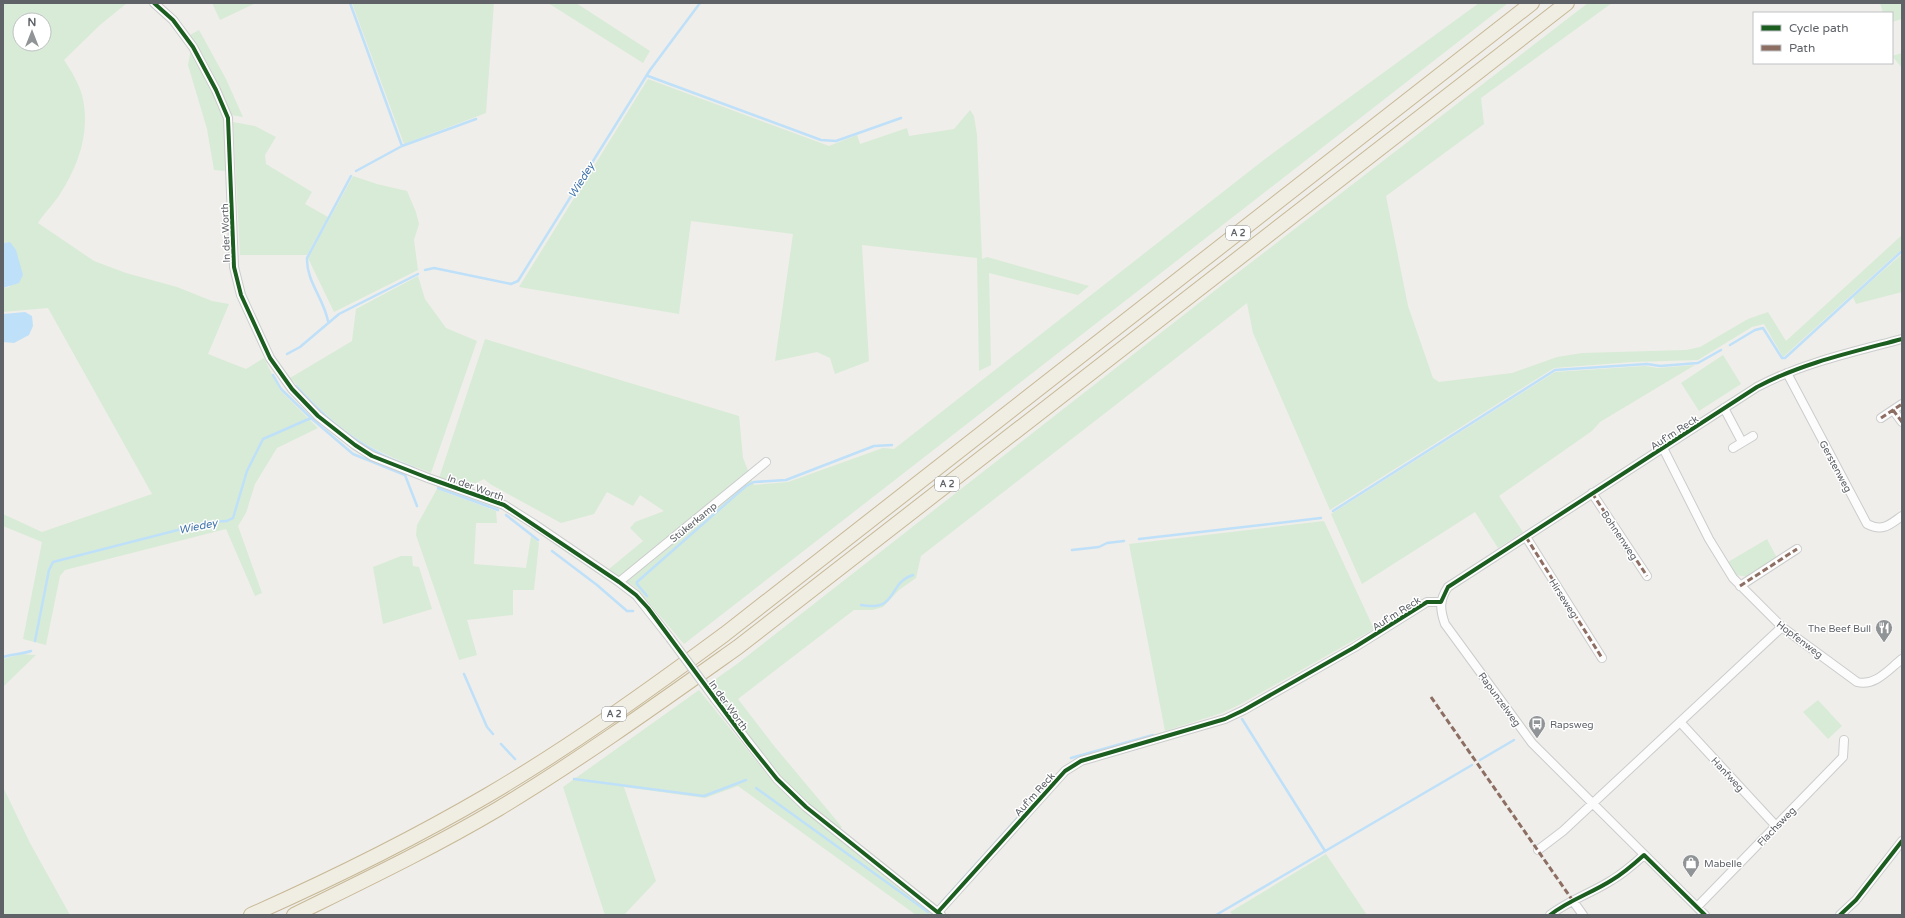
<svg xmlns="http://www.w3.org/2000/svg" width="1905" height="918" font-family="'Varela Round',sans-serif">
	<rect width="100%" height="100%" fill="#efeeea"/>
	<path fill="#d8ebd6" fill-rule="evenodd" d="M3,3h124l-27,22 -36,35c7,10 15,24 18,35 9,35 -3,70 -22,99 -6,10 -16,19 -22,29l56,38 32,12 51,14 35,14 17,3 -21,50 38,15 18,-11 16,32 38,38 -41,20 -22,36 -9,29 -8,13 24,67 -7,3 -29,-67 -161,41 -5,6 -14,69 -23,-6 19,-97 -39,-16v-12l39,18 110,-38 -104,-186 -45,4v-24l7,-1v-45l-7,1zM20,20h24v24h-24z
		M212,3h44l-36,17z
		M352,3h142l-8,110 -82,31z
		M548,3h28l74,48 -7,12z
		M1479,3h29l-824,641 -48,-56 -27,-19 34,-28 -13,-13 5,-6 29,-11 -24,-16 -7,11 -26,-14 -13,22 -33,9 -71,-39 -6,-5c-18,11 -27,5 -45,-1l46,-139 254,77 4,42 11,27 34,-3 95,-34 11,1 371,-290z
		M1588,3h24l-131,95 3,26 -98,72 22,110 25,72 6,4 73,-9 45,-16 25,-4 104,-3 14,-3 48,-28 20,-7 18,29 116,-106v14l-119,108 -19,-33 -12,3 -54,33 -66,2 -78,6 -224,142 -77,-177 -6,-30 -326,253 -5,22 -17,12 -16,17 -10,3h-19l-116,89 37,48 67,80 -3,3 -30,-25 -29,-27 -70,-95 27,-19 494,-386z
		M1880,3h22v16l-10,3v-9h-9z
		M199,30l27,49 17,38 -12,-2 -10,-25 -31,-55z
		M191,49l23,43 10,27 2,52 -12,-1 -7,-41 -19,-64z
		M1902,53v15l-10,-12z
		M648,79l181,67 28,-11 3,9 47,-16 2,8 45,-7 16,-19 4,6 3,19 5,124 5,-2 102,29 -11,9 -89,-22 2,92 -12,6 -2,-113 -115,-13 7,116 -34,13 -5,-16 -13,-6 -42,9 18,-127 -102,-13 -12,93 -160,-27z
		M233,122l22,4 21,11 -11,18 1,9 46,28 -7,12 23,13 -21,38h-67z
		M353,176l24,8 30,7 9,21 3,12 -5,16 4,30 -84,42 -26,-54z
		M1902,254v38l-46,12 -3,-7z
		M418,276l7,23 21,29 31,13 -46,132c-25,-10 -52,-20 -75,-35 -25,-17 -45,-38 -66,-60l62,-37 4,-32z
		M1723,355l18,29 -42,27 -18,-28z
		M1695,365l-95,57 -8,9 -93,65 24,36 -25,16 -23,-36 -113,72 -31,-70 224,-142 90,-6 13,2z
		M437,489l59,22 1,12h-21l-2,41 52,4 5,-32 8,7 -5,47h-21v25l-46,5 10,35 -18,5 -43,-125 1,-10z
		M1324,521l50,108 -133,75 -19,9 -57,18 -36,-187z
		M1767,539l10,19 -29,19 -12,-2 -8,-13z
		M401,556h11l1,10 6,1 13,42 -49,15 -10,-57z
		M21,654l15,1 -33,32v-28z
		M699,690l75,93 30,28 130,101 -2,3h-16l-178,-129 -33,12 -81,-11 32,94 -32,34h-19l-42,-128z
		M1818,700l24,26 -14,13 -25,-27z
		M3,787l27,56 40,72h-67z
		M1326,854l41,61h-134l-3,-3z"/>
	<path fill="#bfe0f9" d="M10,242l6,8 7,25 -4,8 -16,5v-45z
		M25,312l7,4 1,10 -4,9 -15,8 -11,-1v-28z"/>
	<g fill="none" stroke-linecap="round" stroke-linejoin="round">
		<path stroke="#bfe0f9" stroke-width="2.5" d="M350,3l52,143 -46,25
			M648,76l173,64 15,1 65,-23
			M402,146l74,-27
			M425,270l9,-2 77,16 7,-3 132,-211 50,-67
			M328,321c-4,-22 -22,-40 -21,-63l44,-82
			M1730,345l25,-15 8,-2 19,30h3l117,-107
			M287,354l13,-7 39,-33 79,-40
			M273,375l8,14 30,29 42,36 52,21 12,31
			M296,386c24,26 49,50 81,66 12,7 25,11 37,16
			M438,488l60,22
			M1333,511l222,-141 92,-6 13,2 38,-3 23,-13
			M506,515l32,25
			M1139,539l182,-21
			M1072,550l27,-3 8,-4 17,-2
			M552,551l45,34 30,26h6
			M647,596l-10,-12v-2l109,-96 8,-4 32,-2 88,-34 18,-1
			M861,605c38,7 26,-22 52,-30
			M35,641l14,-71 4,-8 156,-40 18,-1 6,-3 14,-47 16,-32 48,-21
			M3,657c7,-2 23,-4 28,-6
			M464,674l23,53 6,7
			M1242,719l83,132
			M501,744l14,15
			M1071,758l82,-23
			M1480,760l34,-20
			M574,779l130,17 42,-16
			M756,788l172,124
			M940,904l108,-120
			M1216,915l256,-150"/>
		<defs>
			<path id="minor" d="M154,3l19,17 20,27 23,43 12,28 6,149 7,28 29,63 22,31 26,27 37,29 17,11 56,22 76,27 30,19 85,58 17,13 34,43
				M1787,373l80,151c16,8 22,1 35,-8
				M1724,408l18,34
				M1893,410l9,12
				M1881,418l21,-14
				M1663,448l46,91 24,39 49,49 75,55c18,5 32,-13 45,-23
				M1733,448l20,-12
				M1592,493l55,83
				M1526,537l76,121
				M619,582l147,-120
				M1740,586l57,-37
				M715,699l62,80 29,28 135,108
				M1680,722l96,104
				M1538,850l25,-19 219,-204
				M1573,901l10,14
				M1697,907l146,-150 1,-17
				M938,912l127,-141 16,-10 144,-42 19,-9 111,-63 72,-45h14
				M1550,915c19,-15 42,-22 62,-35 12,-7 22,-16 32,-25
				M1705,915l-173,-172 -87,-119c-5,-14 -6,-24 3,-37l309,-200c45,-24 96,-35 145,-48
				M1840,915l16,-15 46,-59"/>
			<path id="motorway" d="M251,915c81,-36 160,-75 237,-120 83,-49 160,-104 237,-161l807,-631
				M294,915c69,-34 138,-67 204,-106 83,-50 161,-106 240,-162l829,-644"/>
		</defs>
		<use href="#minor" stroke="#cbcccc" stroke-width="10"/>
		<use href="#motorway" stroke="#c8b996" stroke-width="16"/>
		<use href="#minor" stroke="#fdfcfc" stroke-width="8"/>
		<use href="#motorway" stroke="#f0ede3" stroke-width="14"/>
		<defs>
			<path id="minor-bridge" d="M670,638l45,61"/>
		</defs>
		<use href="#minor-bridge" stroke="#cbcccc" stroke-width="10" stroke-linecap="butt"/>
		<use href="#minor-bridge" stroke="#fdfcfc" stroke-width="8"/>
		<path stroke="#8d6e63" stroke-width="3" stroke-dasharray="6 3" stroke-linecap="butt" d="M1893,410l9,12
			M1881,418l21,-14
			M1592,493l55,83
			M1526,537l76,121
			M1740,586l57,-37
			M1431,697l142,204"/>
		<defs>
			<path id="cycleway" d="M154,3l19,17 20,27 23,43 12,28 6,149 7,28 29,63 22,31 26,27 37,29 17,11 56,22 76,27 115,77 17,13 12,13 100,135 29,36 29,28 135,108
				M938,912l127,-141 16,-10 144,-42 19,-9 111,-63 72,-45h14l7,-15 309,-200c45,-24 96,-35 145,-48
				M1550,915c19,-15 42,-22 62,-35 12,-7 22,-16 32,-25l61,60
				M1840,915l16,-15 46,-59"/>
		</defs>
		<use href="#cycleway" stroke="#fff" stroke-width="6"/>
		<use href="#cycleway" stroke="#1b5e20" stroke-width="4"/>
	</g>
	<defs>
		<symbol id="restaurant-pin" viewBox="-11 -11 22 30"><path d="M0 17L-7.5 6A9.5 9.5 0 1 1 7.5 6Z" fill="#919496" stroke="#fff"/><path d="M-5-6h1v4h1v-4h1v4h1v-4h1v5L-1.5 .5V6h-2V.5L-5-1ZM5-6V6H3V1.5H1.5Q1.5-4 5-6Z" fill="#fff"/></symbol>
		<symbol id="bus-pin" viewBox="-11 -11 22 30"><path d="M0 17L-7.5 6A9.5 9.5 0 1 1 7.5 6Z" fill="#919496" stroke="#fff"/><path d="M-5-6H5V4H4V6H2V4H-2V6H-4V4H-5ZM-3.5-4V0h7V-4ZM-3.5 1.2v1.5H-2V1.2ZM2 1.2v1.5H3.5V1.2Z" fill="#fff"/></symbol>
		<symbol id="shop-pin" viewBox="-11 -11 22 30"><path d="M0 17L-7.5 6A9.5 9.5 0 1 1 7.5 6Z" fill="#919496" stroke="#fff"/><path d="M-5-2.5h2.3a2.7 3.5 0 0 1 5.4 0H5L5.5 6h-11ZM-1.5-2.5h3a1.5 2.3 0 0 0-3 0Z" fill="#fff"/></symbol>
	</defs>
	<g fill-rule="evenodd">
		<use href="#restaurant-pin" x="1874" y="618" width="20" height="27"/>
		<use href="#bus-pin" x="1527" y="714" width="20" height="27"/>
		<use href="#shop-pin" x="1681" y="853" width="20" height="27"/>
	</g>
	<g text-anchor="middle" stroke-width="3" stroke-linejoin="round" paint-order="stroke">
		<g fill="#fff" stroke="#8f9295" stroke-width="1">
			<rect x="1226" y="226" width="24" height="14" rx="3"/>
			<rect x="935" y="477" width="24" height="14" rx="3"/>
			<rect x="602" y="707" width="24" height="14" rx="3"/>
		</g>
		<g font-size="9" font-weight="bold" fill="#5f6368">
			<text x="1238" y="236">A 2</text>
			<text x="947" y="487">A 2</text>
			<text x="614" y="717">A 2</text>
		</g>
		<g font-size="10" fill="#5f6368" stroke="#fff">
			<text transform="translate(225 233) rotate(-92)" y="4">In der Worth</text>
			<text transform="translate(1674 432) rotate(-33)" y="4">Auf'm Reck</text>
			<text transform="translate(1836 466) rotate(62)" y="4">Gerstenweg</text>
			<text transform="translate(476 487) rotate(20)" y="4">In der Worth</text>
			<text transform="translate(693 522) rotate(-39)" y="4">Stükerkamp</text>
			<text transform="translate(1620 535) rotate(56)" y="4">Bohnenweg</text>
			<text transform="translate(1564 598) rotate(57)" y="4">Hirseweg</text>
			<text transform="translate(1396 613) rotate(-32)" y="4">Auf'm Reck</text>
			<text transform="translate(1800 639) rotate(37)" y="4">Hopfenweg</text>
			<text transform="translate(1500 699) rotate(54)" y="4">Rapunzelweg</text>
			<text transform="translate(729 705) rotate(54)" y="4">In der Worth</text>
			<text transform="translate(1728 774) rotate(47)" y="4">Hanfweg</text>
			<text transform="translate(1034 794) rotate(-48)" y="4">Auf'm Reck</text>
			<text transform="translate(1776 826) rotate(-46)" y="4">Flachsweg</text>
		</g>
		<g font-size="10" fill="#5f6368" stroke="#fff" text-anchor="start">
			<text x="1871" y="632" text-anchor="end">The Beef Bull</text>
			<text x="1550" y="728">Rapsweg</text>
			<text x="1704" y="867">Mabelle</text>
		</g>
		<g font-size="11" font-style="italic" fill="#4174aa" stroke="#fff">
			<text transform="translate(581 180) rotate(-58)" y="4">Wiedey</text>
			<text transform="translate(198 526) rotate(-11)" y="4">Wiedey</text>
		</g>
	</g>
	<rect width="1905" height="918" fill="none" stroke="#5f6368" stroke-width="8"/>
	<rect x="1753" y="12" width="140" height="52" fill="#ffffff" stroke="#bfc1c3"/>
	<rect x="1761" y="25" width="20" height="6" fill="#1b5e20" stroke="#bfc1c3"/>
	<text x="1789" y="32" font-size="12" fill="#5f6368">Cycle path</text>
	<rect x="1761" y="45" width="20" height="6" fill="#8d6e63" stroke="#bfc1c3"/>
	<text x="1789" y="52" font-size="12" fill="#5f6368">Path</text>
	<g transform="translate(32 32)"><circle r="19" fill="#ffffff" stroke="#bfc1c3"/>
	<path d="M0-3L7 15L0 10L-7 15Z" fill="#919496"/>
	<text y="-6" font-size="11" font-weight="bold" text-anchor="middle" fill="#5f6368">N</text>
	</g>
</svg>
